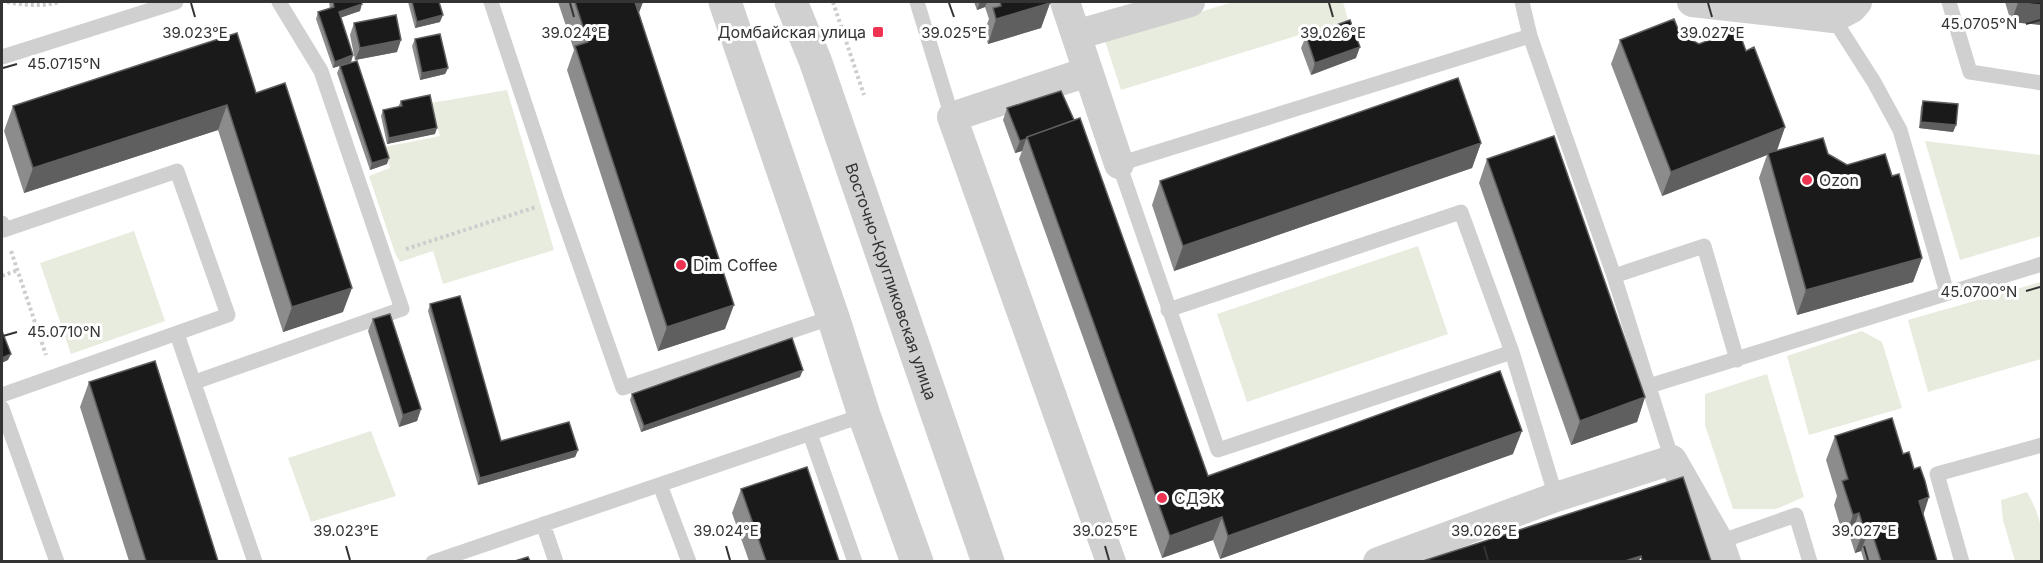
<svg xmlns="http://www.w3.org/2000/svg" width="2043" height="563" font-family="Inter,sans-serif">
	<rect width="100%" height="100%" fill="#fff"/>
	<path fill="#e7ecde" d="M1233,2h110l5,18 -227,70 -16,-49z
		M507,90l47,160 -111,34 -10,-33 -33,11 -5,-9 -26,-77 21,-8 -6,-21 56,-11 -9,-33z
		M1925,141l116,14v81l-81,24z
		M134,231l31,90 -94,33 -31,-91z
		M1418,246l30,88 -201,68 -30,-88z
		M2041,282v77l-113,33 -20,-72z
		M1862,331l20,11 20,66 -93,27 -22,-79z
		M1767,374l37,123 -28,12h-43l-28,-84v-31z
		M371,431l25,65 -85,26 -23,-64z
		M2027,492c16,29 15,37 14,69h-26l-12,-41 -2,-20z"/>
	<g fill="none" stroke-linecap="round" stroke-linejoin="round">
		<path stroke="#cdcdcd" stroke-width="4" stroke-dasharray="3 3" stroke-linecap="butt" d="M7,2c18,3 34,5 52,0
			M833,2l31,93
			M406,249l130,-42
			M11,251l35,104
			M2,276l16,-6"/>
		<path stroke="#d0d0d0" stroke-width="15" d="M491,2l66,198 66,188 210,-71
			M917,2l35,115
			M1522,2l8,34
			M1949,2l21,70 72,11
			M1833,18l41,64 26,48 47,163
			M2,57l174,-55
			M2,223l2,7 173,-59 51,144 -226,80
			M1614,276l90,-30 33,114
			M1168,310l293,-98 51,140
			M177,334l78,228
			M195,382l207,-73 -81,-238 -42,-69
			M1649,386l393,-122
			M2,408l55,154
			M810,434l45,128
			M660,485l29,77
			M1556,497l-44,-145 -294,98 -99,-286 411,-128 84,240 58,184
			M543,524l13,38
			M1719,542l77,-27 14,47
			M433,562l431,-147
			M1962,562l-25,-88 105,-29"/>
		<path stroke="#d0d0d0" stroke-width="30" d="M1065,2l54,162
			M1692,2l141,16 19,-10 5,-6
			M1076,35l114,-33
			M1087,72l-135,45 159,445
			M1378,562l178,-65 116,-37 47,82 7,20"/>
		<g stroke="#d0d0d0" stroke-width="33">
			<path d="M725,2l108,315 31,98 53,147"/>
			<path id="s1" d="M791,2l24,58 173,502"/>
		</g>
	</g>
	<path fill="#8c8c8c" d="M329,2h32l-1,9 -19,6 12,38 -2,7 -18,6 -17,-49 2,-7 12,-3z
		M408,2h31l1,20 -25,6z
		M558,2h85l-4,11 86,316 -67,22 -91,-281 7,-20z
		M974,2h75l1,1 -9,25 -53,16 -4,-12 5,-13 -4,-12 -8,3z
		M2005,2h37v23l-31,-3z
		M354,23l43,29 -42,8 -5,-25z
		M1680,34l19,10 47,7 39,76 -8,24 51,3 19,11 45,11 30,82 -9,24 -116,33 -38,-137 8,-23 -105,41 -51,-132 9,-24z
		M1306,36l50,22 -45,17 -10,-27z
		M415,39l33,29 -3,6 -25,6 -8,-34z
		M340,66l47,98 -17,6 -33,-97z
		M1061,91l147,385 305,-22 -293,105 -7,-19 -51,18 -143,-399 3,-8 -7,2 -12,-33 4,-12z
		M256,93l87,219 -60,20 -65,-202 -194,63 -20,-62 9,-25z
		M401,101l34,33 -48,10 -6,-28 2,-6 15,-3z
		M1923,101l33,24 -3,7 -34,-4 2,-21z
		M1481,143l-9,25 -298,103 -22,-66 8,-24z
		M1487,159l158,238 -8,25 -66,23 -92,-262z
		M430,304l71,137 77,9 -3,7 -97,28 -50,-174z
		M373,319l48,90 -4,12 -18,6 -31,-96z
		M800,377l-159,55 -11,-32 2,-6z
		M89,382l129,179h-89l-49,-154z
		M1835,436l88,79 14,46h-73l-3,-10 -6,2 -5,-16 -6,2 -10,-34 3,-9 -11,-36z
		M741,489l98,72h-90l-17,-48z"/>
	<path fill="#5f5f5f" d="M632,2h11l-6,15z
		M980,2h7l-2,5 -8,3z
		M1050,3l-9,25 -53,16 8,-25z
		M2018,3l24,2v20l-31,-3z
		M362,4l-2,7 -23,8 2,-7z
		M443,15l-3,7 -25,6 2,-6z
		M401,40l-4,12 -42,8 5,-12z
		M1360,47l-4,11 -45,17 4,-12z
		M353,55l-2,7 -18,6 2,-6z
		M448,68l-3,6 -25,6 2,-7z
		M227,105l-9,25 -194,63 9,-25z
		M1921,122l35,3 -3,7 -34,-4z
		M1785,127l-9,25 -8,1 -1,2 -105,41 9,-24z
		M437,128l-2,6 -48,10 2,-6z
		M1026,139l-4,12 -7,2 5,-12z
		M1481,143l-9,25 -298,103 9,-25z
		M389,158l-2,6 -17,6 2,-7z
		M1922,258l-9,24 -116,33 9,-25z
		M352,288l-9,24 -60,20 9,-25z
		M734,305l-9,24 -67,22 9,-24z
		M11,354l-3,6 -6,3v-5z
		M803,370l-3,7 -159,55 3,-6z
		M1645,397l-8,25 -66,23 9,-24z
		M421,409l-4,12 -18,6 4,-12z
		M1522,431l-9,23 -293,105 8,-23z
		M578,450l-3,7 -97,28 2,-7z
		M1929,497l-8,25 -2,-21z
		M1859,513l-9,24 -6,2 9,-24z
		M1222,517l-9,23 -51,18 8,-22z
		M1870,527l-9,24 -6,2 9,-24z
		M1641,556l-2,5h-14z"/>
	<path fill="#1a1a1a" stroke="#5f5f5f" stroke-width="1.5" d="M333,2h28l1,2 -23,8 14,43 -18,7 -17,-50 16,-5z
		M412,2h27l4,13 -26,7z
		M575,2h60l99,303 -67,22 -92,-281 13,-4z
		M1000,2h49l1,1 -54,16 -3,-11 8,-2z
		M2018,2h24v3l-24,-2z
		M396,15l5,25 -41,8 -6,-25z
		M1674,19l6,15 19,10 39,-15 8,22 8,-4 31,80 -114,45 -51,-132z
		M1350,20l10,27 -45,16 -9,-27z
		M237,33l19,60 29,-10 67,205 -60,19 -65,-202 -194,63 -20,-62z
		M440,34l8,34 -26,5 -7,-34z
		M357,61l32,97 -17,5 -32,-97z
		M1458,78l23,65 -298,103 -23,-65z
		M1061,91l13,29 -47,17 -1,2 -6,2 -13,-33z
		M430,95l7,33 -48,10 -6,-28 19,-4 -1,-5z
		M1923,101l35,3 -2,21 -35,-3z
		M1080,118l128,358 292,-105 22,60 -294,105 -6,-19 -52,19 -143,-399z
		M1554,136l91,261 -65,24 -93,-262z
		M1823,138l5,16 19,11 38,-11 7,22 7,-2 23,84 -116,32 -38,-137z
		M460,296l41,145 68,-19 9,28 -98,28 -50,-174z
		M390,314l31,95 -18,6 -30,-96z
		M2,331l9,23 -9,4z
		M792,338l11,32 -159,56 -12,-32z
		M155,361l63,200h-72l-57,-179z
		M1892,418l11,36 6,-2 5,17 6,-2 5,14 4,16 -10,4 18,60h-56l-11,-34 -6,2 -5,-16 -6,2 -11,-34 6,-2 -13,-43z
		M807,467l32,94h-73l-25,-72z
		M1683,477l28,84h-69l-1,-5 -16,5h-202z
		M528,557l2,4h-15z"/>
	<path fill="none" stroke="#333" stroke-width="2" d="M191,3l4,14M570,3l4,14M949,3l5,14M1329,3l4,14M1708,3l4,14M2026,24l14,-4M3,68l14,-4M2026,291l14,-4M3,336l14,-4M346,546l4,14M726,546l4,14M1105,546l4,14M1484,546l4,14M1864,546l4,14"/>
	<g fill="#ec3351" stroke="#fff" stroke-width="2">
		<rect x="872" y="26" width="12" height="12" rx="3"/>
		<circle cx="1807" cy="180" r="6"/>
		<circle cx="681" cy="265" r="6"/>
		<circle cx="1162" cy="498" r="6"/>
	</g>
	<g text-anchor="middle" stroke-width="6" stroke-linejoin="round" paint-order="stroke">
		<g font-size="16" fill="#333" stroke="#fff" text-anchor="start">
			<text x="866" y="38" text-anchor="end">Домбайская улица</text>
			<text x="1819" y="186">Ozon</text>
			<text x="693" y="271">Dim Coffee</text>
			<text x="1174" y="504">СДЭК</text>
		</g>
		<g font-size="16" fill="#333" stroke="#fff">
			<text dy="6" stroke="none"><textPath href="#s1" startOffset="297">Восточно-Кругликовская улица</textPath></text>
		</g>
	</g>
	<g font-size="15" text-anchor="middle" fill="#333" stroke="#fff" stroke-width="6" stroke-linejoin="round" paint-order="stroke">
		<text x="1979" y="29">45.0705°N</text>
		<text x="195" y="38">39.023°E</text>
		<text x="574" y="38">39.024°E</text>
		<text x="954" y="38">39.025°E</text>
		<text x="1333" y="38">39.026°E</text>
		<text x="1712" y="38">39.027°E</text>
		<text x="64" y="69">45.0715°N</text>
		<text x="1979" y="297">45.0700°N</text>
		<text x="64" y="337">45.0710°N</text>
		<text x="346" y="536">39.023°E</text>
		<text x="726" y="536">39.024°E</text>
		<text x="1105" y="536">39.025°E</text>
		<text x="1484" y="536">39.026°E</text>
		<text x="1864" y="536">39.027°E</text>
	</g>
	<rect width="2043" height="563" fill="none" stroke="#333333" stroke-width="6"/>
</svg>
